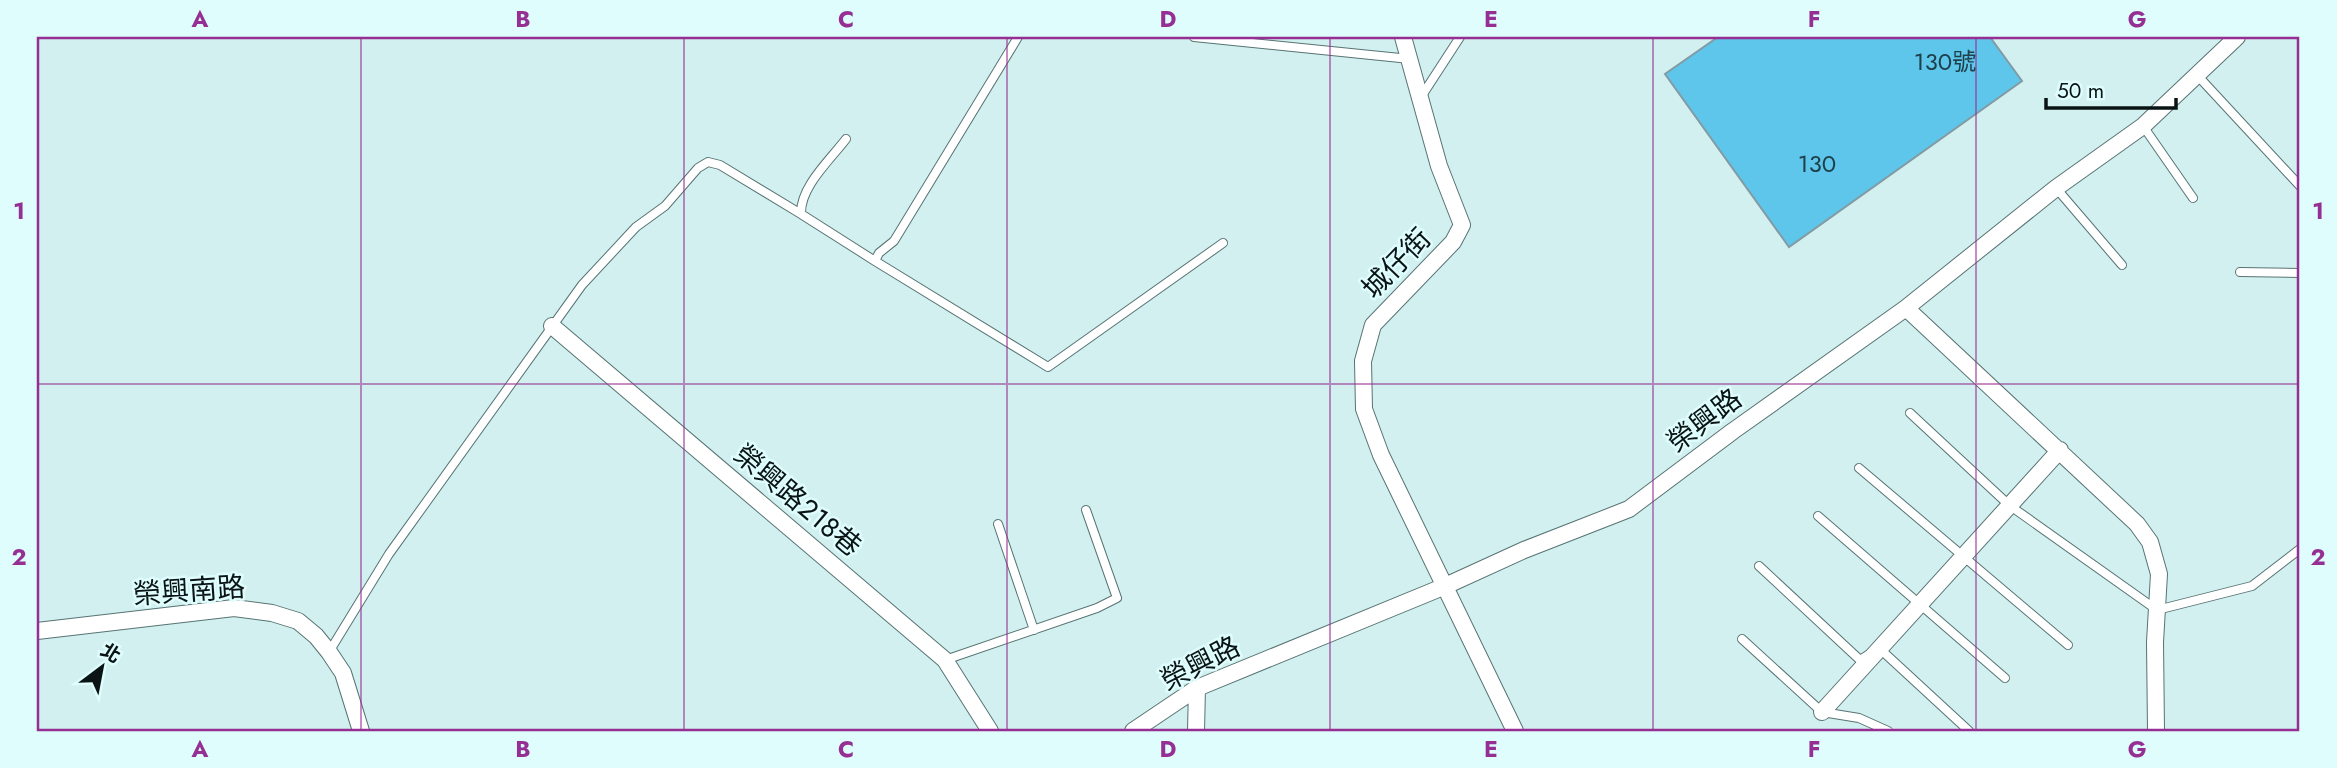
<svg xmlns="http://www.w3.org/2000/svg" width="2337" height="768" font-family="Jost,'Noto Sans TC',sans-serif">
	<rect width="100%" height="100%" fill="#d2f0f0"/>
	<path fill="#5dc6ea" stroke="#829ba4" stroke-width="2" d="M1718,37h272l32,44 -233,166 -124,-173z"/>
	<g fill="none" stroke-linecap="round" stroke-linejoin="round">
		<defs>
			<path id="service" d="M1194,37l216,22
				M2197,75l103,111
				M1421,97l39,-60
				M2143,126l50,72
				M846,139c-16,21 -46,48 -45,75l74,47 4,-8 15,-12 124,-204
				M2056,188l66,77
				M875,261l173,106 175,-124
				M2240,272l60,1
				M1910,413l99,92 148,105 95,-24 48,-37
				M1859,468l209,177
				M1818,516l187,162
				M998,524l36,106
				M1759,566l101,94 8,-5
				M1742,639l80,73 37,6 29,13
				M1879,648l90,83
				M329,652l60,-98 193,-269 54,-58 29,-21 33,-38 10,-6 12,3 81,49
				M945,660l152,-52 20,-10 -31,-88"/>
			<path id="minor" d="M1403,37l36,129 23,59 -9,17 -80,83 -10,36 1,48 17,46 134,276
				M1906,308l231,216 13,18 9,32 -4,68 1,89
				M552,326l393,334 45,71
				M37,631l197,-23 38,5 26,8 18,15 13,16 14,21 18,58
				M1822,712l238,-262
				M1133,731l64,-43 246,-101 81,-37 105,-41 104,-78 173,-123 150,-120 87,-62 94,-89
				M1196,731l1,-43"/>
		</defs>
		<use href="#service" stroke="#587373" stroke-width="10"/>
		<use href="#minor" stroke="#587373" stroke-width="18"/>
		<use href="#service" stroke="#fff" stroke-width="8"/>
		<use href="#minor" stroke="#fff" stroke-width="16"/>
	</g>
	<path fill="none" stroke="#962f94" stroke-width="2" stroke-opacity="0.55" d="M361,37v694M684,37v694M1007,37v694M1330,37v694M1653,37v694M1976,37v694M37,384h2263"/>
	<g text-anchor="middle" stroke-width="5" stroke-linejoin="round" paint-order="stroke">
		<g font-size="24" fill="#1f404a">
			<text x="1945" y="70">130號</text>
			<text x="1817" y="172">130</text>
		</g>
		<g font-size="28" fill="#0a1415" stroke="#dffdfd">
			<text transform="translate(1396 263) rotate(-46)" y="10">城仔街</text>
			<text transform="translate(1704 420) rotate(-37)" y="10">榮興路</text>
			<text transform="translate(798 500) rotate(40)" y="10">榮興路218巷</text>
			<text transform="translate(189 590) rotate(-4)" y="10">榮興南路</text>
			<text transform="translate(1200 663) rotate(-27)" y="10">榮興路</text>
		</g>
	</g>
	<rect width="2337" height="768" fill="none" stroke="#dffdfd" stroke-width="77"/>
	<g transform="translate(102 667) rotate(32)" stroke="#dffdfd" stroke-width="5" paint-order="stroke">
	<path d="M0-5L12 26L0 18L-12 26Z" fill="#0a1415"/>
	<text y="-10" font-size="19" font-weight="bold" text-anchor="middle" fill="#0a1415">北</text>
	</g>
	<path d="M2046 98v10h130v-10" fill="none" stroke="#0a1415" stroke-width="3.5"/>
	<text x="2057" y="98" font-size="21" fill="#0a1415" stroke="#dffdfd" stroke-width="5" paint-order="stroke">50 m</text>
	<rect x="38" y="38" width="2260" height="692" fill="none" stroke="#962f94" stroke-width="2.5"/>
	<g font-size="23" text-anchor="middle" font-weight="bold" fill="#962f94">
		<text x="200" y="27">A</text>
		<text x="523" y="27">B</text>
		<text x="846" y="27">C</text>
		<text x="1168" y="27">D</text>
		<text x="1491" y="27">E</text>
		<text x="1814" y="27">F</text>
		<text x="2137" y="27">G</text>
		<text x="19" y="219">1</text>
		<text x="2318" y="219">1</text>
		<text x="19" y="565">2</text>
		<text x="2318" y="565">2</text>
		<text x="200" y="757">A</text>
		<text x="523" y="757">B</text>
		<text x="846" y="757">C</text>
		<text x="1168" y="757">D</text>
		<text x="1491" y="757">E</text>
		<text x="1814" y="757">F</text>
		<text x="2137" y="757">G</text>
	</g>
</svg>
